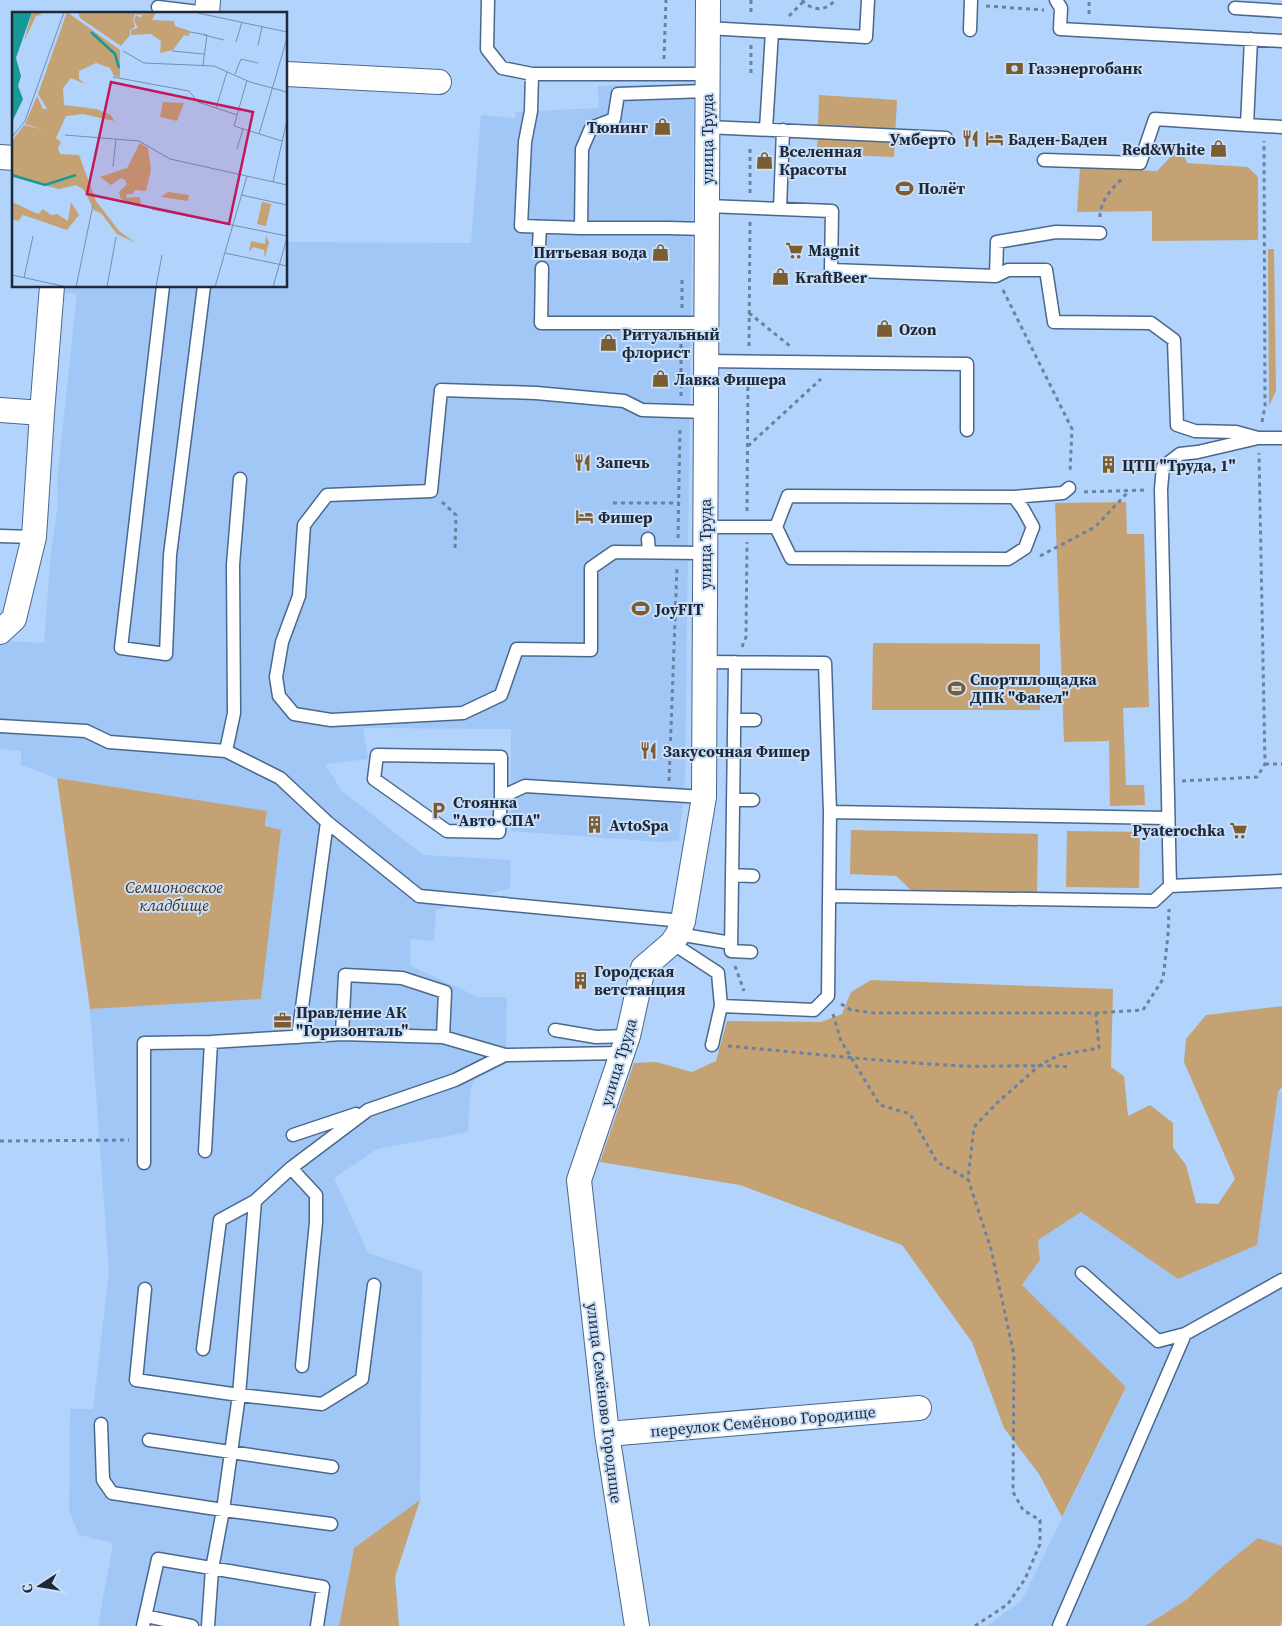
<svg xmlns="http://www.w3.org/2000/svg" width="1282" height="1626" font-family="'Source Serif 4',serif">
	<rect width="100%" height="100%" fill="#b1d3fc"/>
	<path fill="#a0c7f5" d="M694,83l-9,696 -6,62 -19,1 -149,-11v-102l-148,-1 5,31 -43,5 17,27 81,64 88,5 -1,28 -74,22 -2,31 -24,-2 1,27 67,31h29l-1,67 -31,15 -5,12 -2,41 -91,17 -43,29 34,75 54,18 -2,229 -66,48 -15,78h-241l15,-83 -34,-8 -10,-24 1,-102h23l16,-137 -19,-263 171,-10 6,-188 -210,-33 -36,-13v-14l-21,-2v-108l44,2 7,-90 7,-49 -1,-23 20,-187 -15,-2v-6h224v-44l185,1 10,-128 34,3 1,-6 83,-4 -1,-22z
		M1278,1092h4v454l-24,-8 -35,28 -37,34 -41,26h-158l35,-26 104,-212 -104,-103 18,-25 -2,-20 43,-28 97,67 78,-34z"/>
	<path fill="#c5a273" d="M819,95l78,5 -3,57 -77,-3z
		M1180,147l7,16 61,4 10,10v63l-106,1v-30l-75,1 3,-45 77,4z
		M1268,249h6l2,142 -7,15z
		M1126,502l1,32h17l5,173 -26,1 3,77h18l1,20 -35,1 -1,-65 -45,1 -9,-239z
		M873,643l167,1v66h-168z
		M57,778l210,33 -2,15 16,4 -20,169 -171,10z
		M851,830l187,4 -1,59 -125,-2 -16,-15 -46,-2z
		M1067,831l73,1 -1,56 -73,-1z
		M871,980l242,9 -2,78 13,9 4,40 22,-11 23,18v25l13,17 10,38 22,1 17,-25 -51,-117 2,-23 20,-24 76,-9v81l-4,5 -21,153 -79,34 -97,-67 -43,28 2,20 -18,25 104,102 -64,130 -23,-43 -35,-46 -32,-86 -70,-97 -162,-60 -140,-23 34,-99 22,-1 36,10 24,-11 11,-40 94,1 21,-8 9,-22z
		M420,1500l-25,77 4,49h-60l15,-78z
		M1258,1538l24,8v75l-2,5h-135l41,-26 37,-34z"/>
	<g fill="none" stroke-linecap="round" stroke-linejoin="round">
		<defs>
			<path id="lane" d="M488,0l-1,49 15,19 30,6h175
				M1056,0l5,8 -1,21 222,12
				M158,7l49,6
				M1235,8l47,3
				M707,28l159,9 2,-37
				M970,30l1,-30
				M532,74l-1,37 -6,31 -4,84 60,2
				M1247,125l35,2
				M707,127l239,11
				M766,129l6,-97
				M1044,160l96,3 15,-44 92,6 4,-86
				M707,206l125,5 -1,59 165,6 12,-6h38l8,52 97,1 23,17 3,85 18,6 41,1 22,6
				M780,209l3,-79
				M707,229l-40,-1h-86l1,-79 9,-21 23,-9 4,-25 89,-3
				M539,245l1,-18
				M542,268l-1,55h165
				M996,276l1,-34 59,-10 44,1
				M163,286l-42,362 45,6 4,-99 34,-269
				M706,361l261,3v66
				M1014,497l49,-4 6,-5
				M705,527h71l12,-31 226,1 9,12 10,18 -8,21 -17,11 -217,-1 -15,-31
				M0,536l34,1
				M648,539l1,13
				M705,553l-91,-1 -23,16v82l-74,-1 -16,46 -38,18 -132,7 -37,-6 -15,-18 -3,-19 6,-35 17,-46 5,-71 23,-30 104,-4 10,-101 95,3 88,8 18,9 64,2
				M735,662l-4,289 20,1
				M734,720h21
				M0,726l86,5 23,11 117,9 54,27 47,44 -29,215
				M226,751l8,-38 -1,-148 7,-86
				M501,797v-40l-124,-2 -3,24 73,52 52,1 2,-35 24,-11 179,11
				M733,800h20
				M830,812l337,6
				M327,822l92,74 264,25
				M732,875l21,1
				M1170,886l-9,-397 2,-22 17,-13 18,-2 60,-14h24
				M830,896l324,5 16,-15 112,-5
				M678,934l53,9
				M672,943l46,30 3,33 93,4 14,-14 2,-184 -5,-149 -120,-1
				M555,1030l41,7 32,-1
				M342,1034l3,-59 57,3 43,14 -2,45
				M712,1045l9,-39
				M293,1135l63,-21
				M205,1151l6,-109
				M144,1163v-120l67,-1 131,-8 101,3 62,18 117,-2
				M291,1168l25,27v27l-14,144
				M1082,1273l76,68 27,-7 97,-54
				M145,1289l-9,91 103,15 83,9 40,-25 12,-94
				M203,1349l17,-129 35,-19
				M101,1424l2,56 9,13 111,17 108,14
				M149,1440l183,27
				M146,1616l46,10
				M143,1626l15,-67 165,28 -6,39
				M208,1626l4,-57 11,-59 16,-115 16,-194 36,-33 77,-58 87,-30 50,-25
				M1059,1626l126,-292"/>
			<path id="street" d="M207,14l1,-14
				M286,74l153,8
				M0,157l14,1
				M0,410l42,3 10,-127
				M0,632l14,-13 20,-82 8,-124
				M607,1434l312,-26
				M637,1626l-30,-192 -28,-254 49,-144 15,-68 29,-25 6,-9 5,-13 21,-124 4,-797"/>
		</defs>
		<use href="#lane" stroke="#4a688c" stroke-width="15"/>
		<use href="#street" stroke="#4a688c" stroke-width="26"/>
		<path stroke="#6a829f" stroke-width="3" stroke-dasharray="4 4" stroke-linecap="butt" d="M751,0v16
			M802,0c9,11 24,12 33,0
			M986,6l58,4
			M1089,14v-14
			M789,16l14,-14
			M664,59l2,-59
			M751,73v-28
			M750,193v-48
			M1100,217c0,-16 12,-29 23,-39
			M1003,290l69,139 -2,44
			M682,308v-28
			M749,313l41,33
			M749,346l1,-124
			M681,396v-56
			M1262,422l3,-16 -1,-265
			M748,446l73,-67
			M1084,492l62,-2
			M442,502l14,13 -1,35
			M613,503h66
			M747,511l1,-134
			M678,538l2,-111
			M1040,556l55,-29 34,-36
			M742,647l4,-10 1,-95
			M1265,764h17
			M669,781l8,-214
			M1182,781l75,-4 8,-13 -6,-311
			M735,966l9,25
			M841,1004l10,6 23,3h222l47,-3 20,-31 5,-44 1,-26
			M833,1014l8,27 39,64 30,9 27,48 31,17
			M728,1046c78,7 157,16 236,20 36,1 71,-2 107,1
			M0,1141l129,-1
			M975,1626l33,-22 17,-25 15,-35v-24l-17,-10 -10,-18 1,-137 -23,-106 -23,-70 6,-52 23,-24 43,-38 19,-10 40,-7 -3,-35"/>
		<use href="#lane" stroke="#fff" stroke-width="12"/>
		<use href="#street" stroke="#fff" stroke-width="24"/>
	</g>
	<defs>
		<symbol id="bank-bare" viewBox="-9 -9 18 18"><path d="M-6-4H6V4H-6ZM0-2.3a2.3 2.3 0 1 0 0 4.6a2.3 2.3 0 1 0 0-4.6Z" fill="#7c5d32" stroke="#cbdff8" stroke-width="2.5" paint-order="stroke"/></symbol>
		<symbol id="shop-bare" viewBox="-9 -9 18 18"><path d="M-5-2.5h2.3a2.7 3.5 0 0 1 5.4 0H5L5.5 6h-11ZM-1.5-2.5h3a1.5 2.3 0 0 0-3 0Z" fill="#7c5d32" stroke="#cbdff8" stroke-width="2.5" paint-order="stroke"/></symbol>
		<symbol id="restaurant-bare" viewBox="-9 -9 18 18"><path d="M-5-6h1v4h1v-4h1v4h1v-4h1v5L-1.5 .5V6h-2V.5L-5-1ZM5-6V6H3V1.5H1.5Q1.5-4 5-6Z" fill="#7c5d32" stroke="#cbdff8" stroke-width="2.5" paint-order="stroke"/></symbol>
		<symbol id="hotel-bare" viewBox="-9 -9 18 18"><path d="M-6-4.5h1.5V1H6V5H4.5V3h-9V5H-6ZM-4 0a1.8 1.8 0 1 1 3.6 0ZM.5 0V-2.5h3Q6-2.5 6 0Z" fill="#7c5d32" stroke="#cbdff8" stroke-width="2.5" paint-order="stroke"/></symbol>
		<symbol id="stadium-bare" viewBox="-9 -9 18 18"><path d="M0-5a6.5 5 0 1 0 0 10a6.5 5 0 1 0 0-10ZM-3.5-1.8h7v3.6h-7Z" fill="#7c5d32" stroke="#cbdff8" stroke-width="2.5" paint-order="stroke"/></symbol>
		<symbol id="supermarket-bare" viewBox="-9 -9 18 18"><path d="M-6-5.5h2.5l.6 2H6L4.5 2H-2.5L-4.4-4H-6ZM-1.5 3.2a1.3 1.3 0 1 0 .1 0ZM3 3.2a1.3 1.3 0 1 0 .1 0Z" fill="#7c5d32" stroke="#cbdff8" stroke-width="2.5" paint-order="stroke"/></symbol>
		<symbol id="building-bare" viewBox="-9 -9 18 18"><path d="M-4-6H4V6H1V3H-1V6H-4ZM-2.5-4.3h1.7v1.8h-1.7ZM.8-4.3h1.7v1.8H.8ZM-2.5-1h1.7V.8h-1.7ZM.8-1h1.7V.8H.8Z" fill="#7c5d32" stroke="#cbdff8" stroke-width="2.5" paint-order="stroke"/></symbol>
		<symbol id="parking-bare" viewBox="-9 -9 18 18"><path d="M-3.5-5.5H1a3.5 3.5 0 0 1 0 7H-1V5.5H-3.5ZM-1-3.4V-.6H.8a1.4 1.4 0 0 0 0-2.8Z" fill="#7c5d32" stroke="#cbdff8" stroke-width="2.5" paint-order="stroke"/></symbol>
		<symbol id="office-bare" viewBox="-9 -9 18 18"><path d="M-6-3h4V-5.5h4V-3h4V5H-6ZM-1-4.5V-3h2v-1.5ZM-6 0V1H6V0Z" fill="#7c5d32" stroke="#cbdff8" stroke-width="2.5" paint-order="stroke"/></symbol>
	</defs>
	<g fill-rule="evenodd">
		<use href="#bank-bare" x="1002" y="56" width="25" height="25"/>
		<use href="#shop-bare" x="650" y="114" width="25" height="25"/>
		<use href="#restaurant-bare" x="958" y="126" width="25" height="25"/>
		<use href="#hotel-bare" x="982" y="126" width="25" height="25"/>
		<use href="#shop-bare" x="1206" y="136" width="25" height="25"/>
		<use href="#shop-bare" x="752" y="148" width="25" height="25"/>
		<use href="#stadium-bare" x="892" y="176" width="25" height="25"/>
		<use href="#supermarket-bare" x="782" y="238" width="25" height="25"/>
		<use href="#shop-bare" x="648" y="240" width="25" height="25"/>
		<use href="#shop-bare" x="768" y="264" width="25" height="25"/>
		<use href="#shop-bare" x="872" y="316" width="25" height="25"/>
		<use href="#shop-bare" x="596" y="330" width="25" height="25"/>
		<use href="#shop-bare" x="648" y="366" width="25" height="25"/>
		<use href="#restaurant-bare" x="570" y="450" width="25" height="25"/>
		<use href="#building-bare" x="1096" y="452" width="25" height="25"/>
		<use href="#hotel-bare" x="572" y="504" width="25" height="25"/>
		<use href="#stadium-bare" x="628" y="596" width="25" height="25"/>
		<use href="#stadium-bare" x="944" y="676" width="25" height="25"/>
		<use href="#restaurant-bare" x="636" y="738" width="25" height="25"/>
		<use href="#parking-bare" x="426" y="798" width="25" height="25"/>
		<use href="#building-bare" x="582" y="812" width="25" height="25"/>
		<use href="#supermarket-bare" x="1226" y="818" width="25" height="25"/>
		<use href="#building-bare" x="568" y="968" width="25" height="25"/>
		<use href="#office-bare" x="270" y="1008" width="25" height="25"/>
	</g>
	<g text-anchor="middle" stroke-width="4" stroke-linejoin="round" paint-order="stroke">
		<g font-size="16" font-weight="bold" fill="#1c2938" stroke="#cbdff8" text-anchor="start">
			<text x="1028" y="74">Газэнергобанк</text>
			<text x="648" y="133" text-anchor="end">Тюнинг</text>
			<text x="956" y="145" text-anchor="end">Умберто</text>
			<text x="1008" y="145">Баден-Баден</text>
			<text x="1205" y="155" text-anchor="end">Red&amp;White</text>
			<text x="779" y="157">Вселенная<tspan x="779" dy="18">Красоты</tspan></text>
			<text x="918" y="194">Полёт</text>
			<text x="808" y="256">Magnit</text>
			<text x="647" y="258" text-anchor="end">Питьевая вода</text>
			<text x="795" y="283">KraftBeer</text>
			<text x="899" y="335">Ozon</text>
			<text x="622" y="340">Ритуальный<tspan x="622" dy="18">флорист</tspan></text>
			<text x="674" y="385">Лавка Фишера</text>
			<text x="596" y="468">Запечь</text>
			<text x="1122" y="471">ЦТП "Труда, 1"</text>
			<text x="598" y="523">Фишер</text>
			<text x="655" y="615">JoyFIT</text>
			<text x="970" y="685">Спортплощадка<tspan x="970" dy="18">ДПК "Факел"</tspan></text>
			<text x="663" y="757">Закусочная Фишер</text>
			<text x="453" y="808">Стоянка<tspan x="453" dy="18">"Авто-СПА"</tspan></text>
			<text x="609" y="831">AvtoSpa</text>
			<text x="1225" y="836" text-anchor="end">Pyaterochka</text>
			<text x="594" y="977">Городская<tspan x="594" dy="18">ветстанция</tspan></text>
			<text x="296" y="1018">Правление АК<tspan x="296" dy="18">"Горизонталь"</tspan></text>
		</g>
		<g font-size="16" fill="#1c2938" stroke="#cbdff8">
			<text transform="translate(707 139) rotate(-90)" y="6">улица Труда</text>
			<text transform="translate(705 544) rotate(-90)" y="6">улица Труда</text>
			<text transform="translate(618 1062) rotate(-73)" y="6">улица Труда</text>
			<text transform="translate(605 1403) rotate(83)" y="6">улица Семёново Городище</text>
			<text transform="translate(763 1421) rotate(-5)" y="6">переулок Семёново Городище</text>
		</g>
		<g font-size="16" font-style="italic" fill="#442f11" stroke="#cbdff8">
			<text x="174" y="893">Семионовское<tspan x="174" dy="18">кладбище</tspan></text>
		</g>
	</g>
	<g transform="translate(12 12)">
		<rect width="275" height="275" fill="#b1d3fc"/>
		<path d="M20,0l11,2 -7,2 -12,25zM55,0l53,38v27l-6,-1 -4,-8 -14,-5 -17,8v8l6,5 -14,-6 -8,10 1,17 32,4 15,6 3,6 -31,-7 -17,2 -10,22 5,4 -3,6 2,6 19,1 17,46 23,30 17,12 -19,-9 -16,-21 -7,-3 -10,-20 -8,-5 -17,4 -47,-12v-36l12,-16 21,5 -20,-6 12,-28 6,13h4l-9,-15zM66,0h64l-1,3 -6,-1 -2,7 2,6 -5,3v5l-9,11 -41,-28zM131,0h13l-4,8 22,1 1,5 15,5 -1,5 -5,-1 -11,15 -13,3 1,-12 -10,-7 -20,1v-5l7,-2 -4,-7 2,-6 5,3zM151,90l21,1 -7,18 -17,-4zM128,131l8,5 3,22 -5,21 -11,-1 -2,4h-7l1,4 13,-1 1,9h-5l-15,-7 -2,-7 8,-8 -2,-4 -4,-2 -10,7 -11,-8 27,-9zM156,180l21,3 -1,6 -27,-4zM0,190l26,12 5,-5 8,6 6,-1 11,7 3,-19 8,13 -12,15 -44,-15 -5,6 -6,-2zM250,190l9,2 -5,22 -9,-2zM254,224l3,6 -4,16 -1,-8 -11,-3 -4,5 2,-11 14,3z" fill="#c5a273"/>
		<path d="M0,0h20l-16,46 5,18 -3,10 5,13 -11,23z" fill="#169a98"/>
		<path fill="none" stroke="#169a98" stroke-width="2.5" d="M79,20l24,22 4,14M0,163l33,10 31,-10"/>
		<path fill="none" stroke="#758fae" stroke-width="1" d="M186,1l89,19M178,20l17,3 -4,30M192,23l20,5M224,30l6,-20M246,33l4,-18M111,39l21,12 70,3 36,16 37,10M160,39l32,3M215,60l-11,36 21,7M223,62l6,-15 17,4M101,65l76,14 9,11 18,6M235,68l-13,46 48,15M247,122l28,-96M53,123l74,6 31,18 117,26M0,125l13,-16 39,-109M225,137l6,-20M101,155l3,-28M261,170l14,-62M229,183l46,10M140,197l135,27M213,241l62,13M0,263l55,12M12,266l9,-42M64,275l17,-82M95,275l9,-50M144,275l6,-32M203,275l32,-111M261,275l14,-49"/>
		<path fill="#c2185b" fill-opacity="0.15" stroke="#c2185b" stroke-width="2.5" d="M99,70l142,30 -24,112 -142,-30z"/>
		<rect width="275" height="275" fill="none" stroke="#1c2938" stroke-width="2.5"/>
	</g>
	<g transform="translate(40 1586) rotate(258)" stroke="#cbdff8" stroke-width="4" paint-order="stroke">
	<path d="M0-4L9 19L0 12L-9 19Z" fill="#1c2938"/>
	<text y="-8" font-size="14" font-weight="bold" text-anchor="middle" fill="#1c2938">С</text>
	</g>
</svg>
